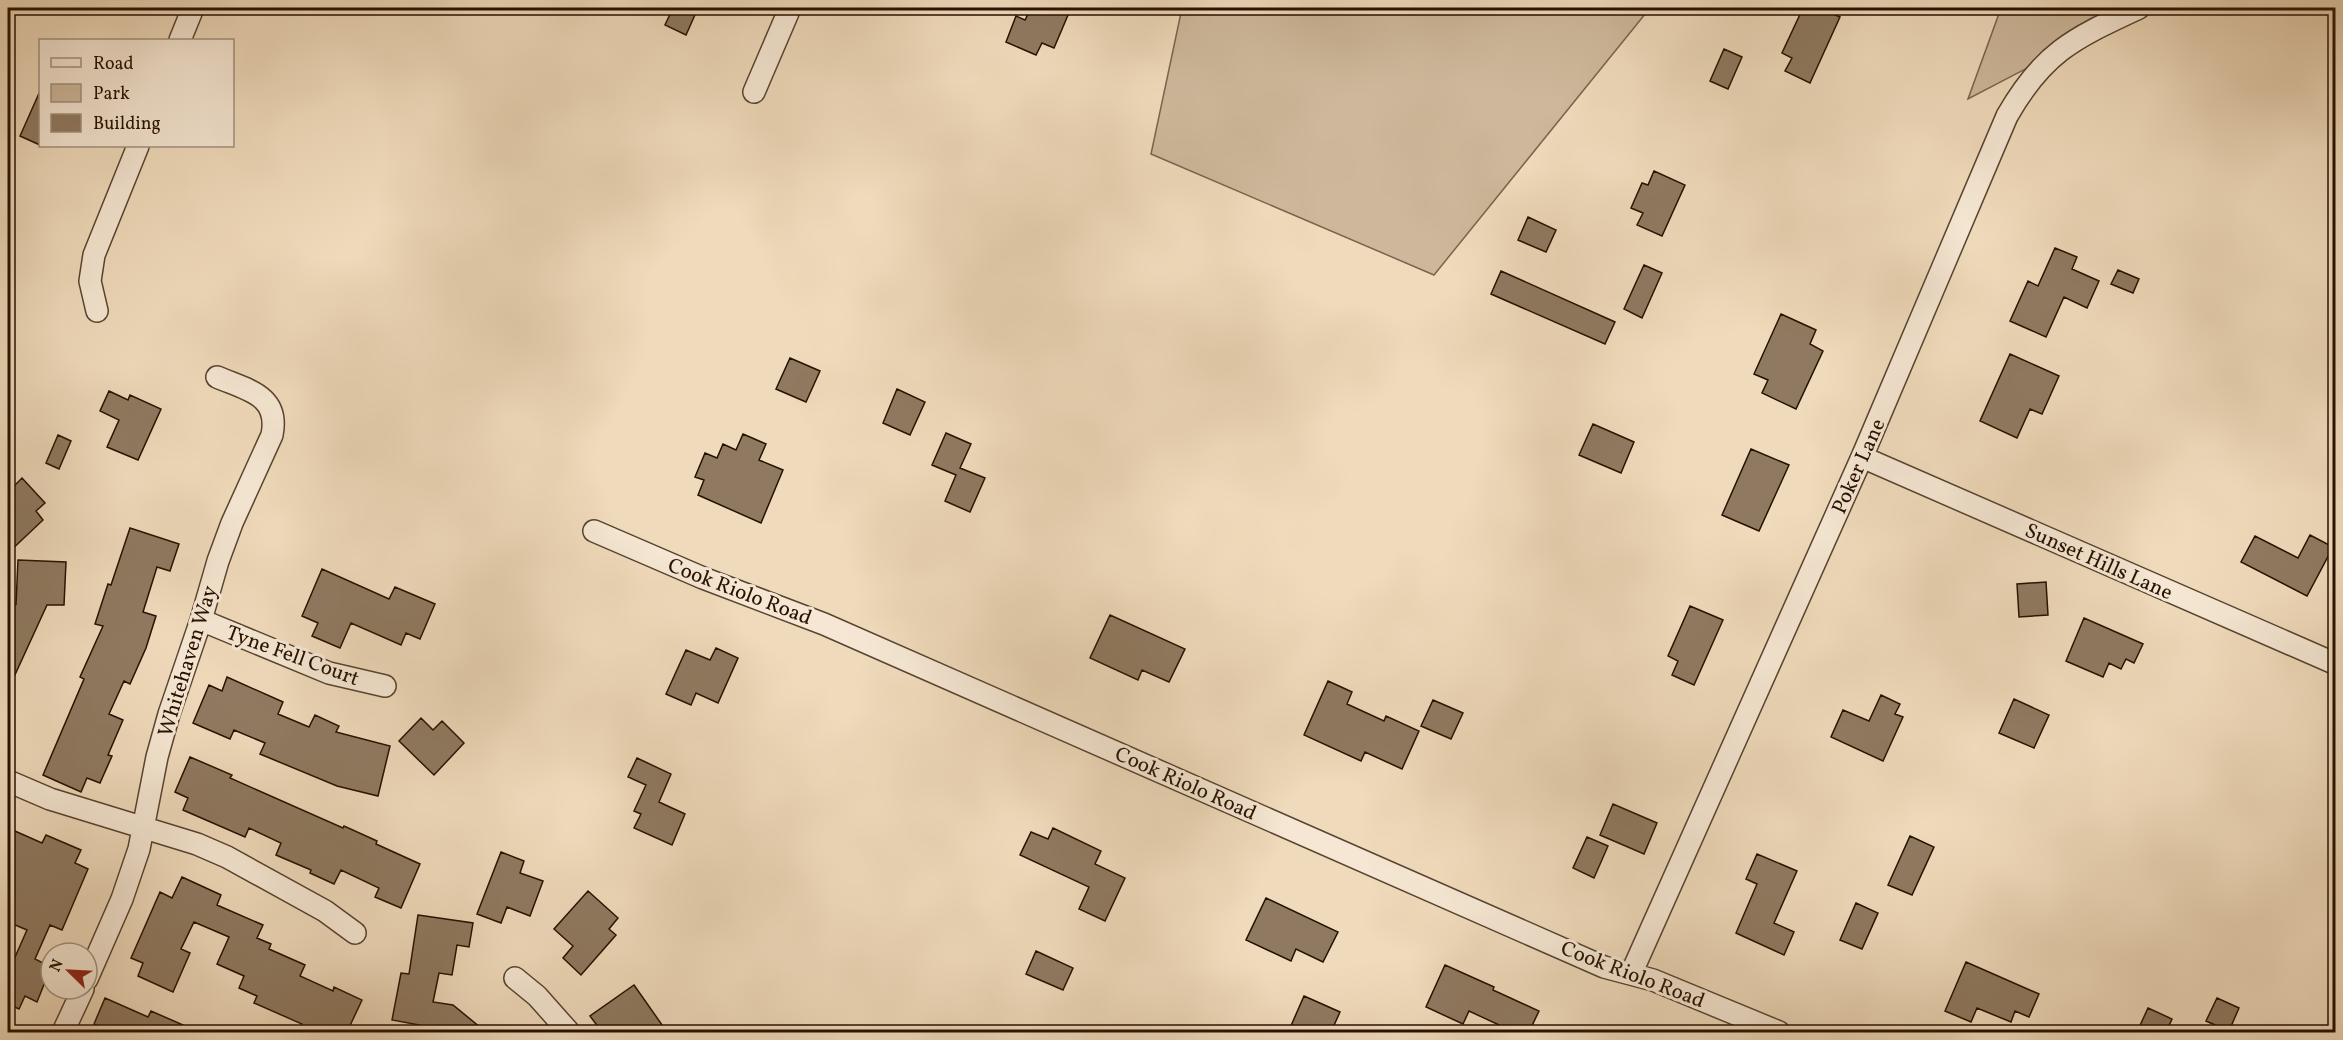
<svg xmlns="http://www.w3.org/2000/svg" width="2343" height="1040" font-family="Vollkorn,serif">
	<rect width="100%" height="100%" fill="#efdabb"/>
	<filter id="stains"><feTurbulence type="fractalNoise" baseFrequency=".00333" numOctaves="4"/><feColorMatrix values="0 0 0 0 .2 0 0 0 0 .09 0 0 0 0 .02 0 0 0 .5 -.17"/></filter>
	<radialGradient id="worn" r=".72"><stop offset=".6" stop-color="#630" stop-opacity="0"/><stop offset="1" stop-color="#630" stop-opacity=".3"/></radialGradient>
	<path fill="#cdb89b" stroke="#7a644e" stroke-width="1.5" d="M1182,8h468l-216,267 -283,-121z
		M2001,8h141l-174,91z"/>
	<path fill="#8f7a61" stroke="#261100" stroke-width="1.5" d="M673,8h25l-12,27 -21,-10z
		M1031,8h40l-17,40 -12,-5 -6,12 -30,-13 10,-26 9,4z
		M1803,8h16l21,9 -30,66 -25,-12 7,-13 -10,-5z
		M1724,49l18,8 -14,32 -18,-8z
		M40,91v54l-20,-9z
		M1654,171l31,14 -23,51 -25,-11 6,-12 -12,-5 11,-25 6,2z
		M1528,217l28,13 -10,22 -28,-12z
		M2055,248l22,9 -5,12 27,12 -12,27 -23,-11 -18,40 -36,-16 18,-40 10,5z
		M1644,265l18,8 -20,45 -18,-9z
		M2118,270l21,9 -6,14 -22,-9z
		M1501,271l114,51 -10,22 -114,-50z
		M1781,314l35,16 -6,14 13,7 -27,58 -34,-16 6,-13 -14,-6z
		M2010,354l49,22 -17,38 -12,-5 -13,29 -37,-17z
		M790,358l30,13 -14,31 -30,-13z
		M897,389l28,13 -15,33 -27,-12z
		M109,391l19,9 2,-5 31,14 -23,51 -31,-13 12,-27 -19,-9z
		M1593,424l41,18 -13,31 -42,-18z
		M946,433l25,11 -11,24 25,10 -15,34 -25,-11 11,-26 -24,-10z
		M743,434l23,10 -7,16 24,10 -22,53 -63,-28 6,-15 -9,-3 10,-24 12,5 6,-14 13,6z
		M58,435l13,6 -12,28 -13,-6z
		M1751,449l38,16 -30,66 -37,-16z
		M22,478l23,25 -9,8 7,9 -35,33v-61z
		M130,528l49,16 -9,27 -13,-4 -14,45 13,4 -10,32 -16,36 -6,-3 -15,33 14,6 -15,35 4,1 -12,27 -13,-5 -6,14 -38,-17 41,-96 -4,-2 23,-51 -8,-2 13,-40 3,1z
		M2310,535l23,12 -26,49 -66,-34 14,-26 43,22z
		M18,560l48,2 -2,43h-17l-39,85v-90l8,4z
		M322,569l67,30 6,-12 40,17 -15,35 -14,-6 -5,12 -50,-22 -11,25 -28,-12 6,-13 -16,-7z
		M2046,582l2,33 -29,2 -2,-33z
		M1690,606l33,14 -29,65 -22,-10 6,-14 -10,-5z
		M1110,615l75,34 -16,33 -27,-12 -4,10 -48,-22z
		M2084,618l59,26 -9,19 -8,-4 -5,10 -12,-6 -6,14 -37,-16z
		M716,648l22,10 -20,45 -22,-10 -5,12 -25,-11 20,-44 24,10z
		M227,677l56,25 -5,12 31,13 6,-12 24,11 -3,6 54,14 -12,50 -41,-10 -77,-32 5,-11 -31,-13 -4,9 -37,-16 16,-38 13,6z
		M1328,681l24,11 -5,12 37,17 2,-5 33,15 -17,38 -37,-17 -4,9 -57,-26z
		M1881,695l19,9 -5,10 8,3 -20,44 -52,-24 12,-27 26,11z
		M2014,699l35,16 -15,33 -35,-15z
		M1433,700l30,13 -12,26 -30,-13z
		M421,718l12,12 9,-9 22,22 -30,32 -35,-34z
		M190,757l42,18 -2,3 113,50 1,-2 33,15 -1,3 44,20 -19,44 -26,-11 4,-9 -38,-18 -7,14 -24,-11 1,-3 -35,-15 5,-12 -32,-15 -4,9 -62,-27 5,-12 -13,-6z
		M637,758l34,16 -12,28 26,12 -13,31 -38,-17 7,-14 -7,-3 12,-26 -18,-8z
		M1613,804l44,19 -13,31 -44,-19z
		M8,828l34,15 4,-8 35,15 -6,13 13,6 -26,61 -12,-5 -15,34 16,8 -14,35 -12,-6 -6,13 -11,-5v-31l19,-43 -19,-8z
		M1053,828l48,23 -6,13 30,14 -20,43 -26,-12 10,-22 -69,-32 11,-23 17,7z
		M1910,836l24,11 -22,48 -24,-10z
		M1587,837l21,9 -14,32 -21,-10z
		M501,852l23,9 -4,12 23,8 -13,35 -23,-9 -6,16 -24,-9z
		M1757,854l40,17 -23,52 20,9 -10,23 -48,-22 21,-49 -11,-5z
		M182,877l39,18 -4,10 46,20 -6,13 14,6 -2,5 36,16 -5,11 33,15 1,-4 28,13 -15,32h-49l4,-8 -48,-21 3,-7 -18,-8 5,-12 -27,-12 12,-27 -35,-15 -13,27 9,4 -17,39 -35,-16 5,-13 -12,-5 29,-66 12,6z
		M588,891l30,27 -9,11 7,6 -35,40 -18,-17 10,-12 -19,-17z
		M1266,898l72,34 -15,30 -27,-13 -5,12 -45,-21z
		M1856,903l22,10 -16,36 -22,-9z
		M418,915l55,8 -4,24 -12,-2 -5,30 -13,-2 -6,29 20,3 33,27h-29l-65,-12 9,-47 8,1z
		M1036,951l37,17 -10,22 -37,-16z
		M1966,962l73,32 -10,23 -14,-6 -4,11 -34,-14 -6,14 -26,-11z
		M1445,965l49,22 -1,3 46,21 -10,21h-15l-45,-21 -6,13 -37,-17z
		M634,985l33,47h-65l-12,-16z
		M1304,996l36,16 -9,20h-31l-10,-4z
		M105,998l43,19 3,-6 48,21h-87l-18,-8z
		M2217,998l22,10 -10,23 -23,-10z
		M2148,1008l24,11 -6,13h-29z"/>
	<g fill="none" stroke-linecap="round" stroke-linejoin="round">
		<defs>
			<path id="minor" d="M180,40l13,-32
				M754,92l36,-84
				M97,311l-7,-30 4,-26 44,-109
				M1862,457l474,207
				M594,531l109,47 121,46 780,343 49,13 126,52
				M201,620l128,53 56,13
				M8,781l42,18 147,45 30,13 98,54 30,22
				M1631,974l231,-517 145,-341c37,-65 68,-78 132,-108
				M515,978l22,18 32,36
				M87,979l35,-80 17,-50 18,-92 12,-43 32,-94 17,-59 14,-38 40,-88c8,-40 -25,-45 -55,-58
				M63,1032l20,-43"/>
		</defs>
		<use href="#minor" stroke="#58432f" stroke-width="24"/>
		<use href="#minor" stroke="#f5e7d3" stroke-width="21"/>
	</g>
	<g text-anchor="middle" stroke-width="6" stroke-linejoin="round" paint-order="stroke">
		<g font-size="21" fill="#261100" stroke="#f5e7d3">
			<text transform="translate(1858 466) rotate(-66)" y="7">Poker Lane</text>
			<text transform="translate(2099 561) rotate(24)" y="7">Sunset Hills Lane</text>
			<text transform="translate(740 591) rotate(21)" y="7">Cook Riolo Road</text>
			<text transform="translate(293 655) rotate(20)" y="7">Tyne Fell Court</text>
			<text transform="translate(187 661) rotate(-73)" y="7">Whitehaven Way</text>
			<text transform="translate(1186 783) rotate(24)" y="7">Cook Riolo Road</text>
			<text transform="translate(1633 974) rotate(21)" y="7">Cook Riolo Road</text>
		</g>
	</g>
	<rect width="2343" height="1040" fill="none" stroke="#efdabb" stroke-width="30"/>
	<rect x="9" y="9" width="2325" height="1022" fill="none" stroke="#261100" stroke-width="3"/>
	<rect x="15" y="15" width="2313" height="1010" fill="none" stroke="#261100" stroke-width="1.5"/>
	<rect x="39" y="39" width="195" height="108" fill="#f5e7d3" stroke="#a2917f" stroke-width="1.5"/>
	<rect x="51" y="58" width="30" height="9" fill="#f5e7d3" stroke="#a2917f" stroke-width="1.5"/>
	<text x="93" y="69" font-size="18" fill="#261100">Road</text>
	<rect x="51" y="84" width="30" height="18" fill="#cdb89b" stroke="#a2917f" stroke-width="1.5"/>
	<text x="93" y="99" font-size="18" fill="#261100">Park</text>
	<rect x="51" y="114" width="30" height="18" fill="#8f7a61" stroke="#a2917f" stroke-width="1.5"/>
	<text x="93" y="129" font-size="18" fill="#261100">Building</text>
	<g transform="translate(69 971) rotate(294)"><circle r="28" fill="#f5e7d3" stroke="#a2917f" stroke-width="1.5"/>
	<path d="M0-4.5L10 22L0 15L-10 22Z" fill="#8f2418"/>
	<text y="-9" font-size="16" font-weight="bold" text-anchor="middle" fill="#261100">N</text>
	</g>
	<rect width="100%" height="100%" filter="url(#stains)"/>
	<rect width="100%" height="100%" fill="url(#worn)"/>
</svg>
